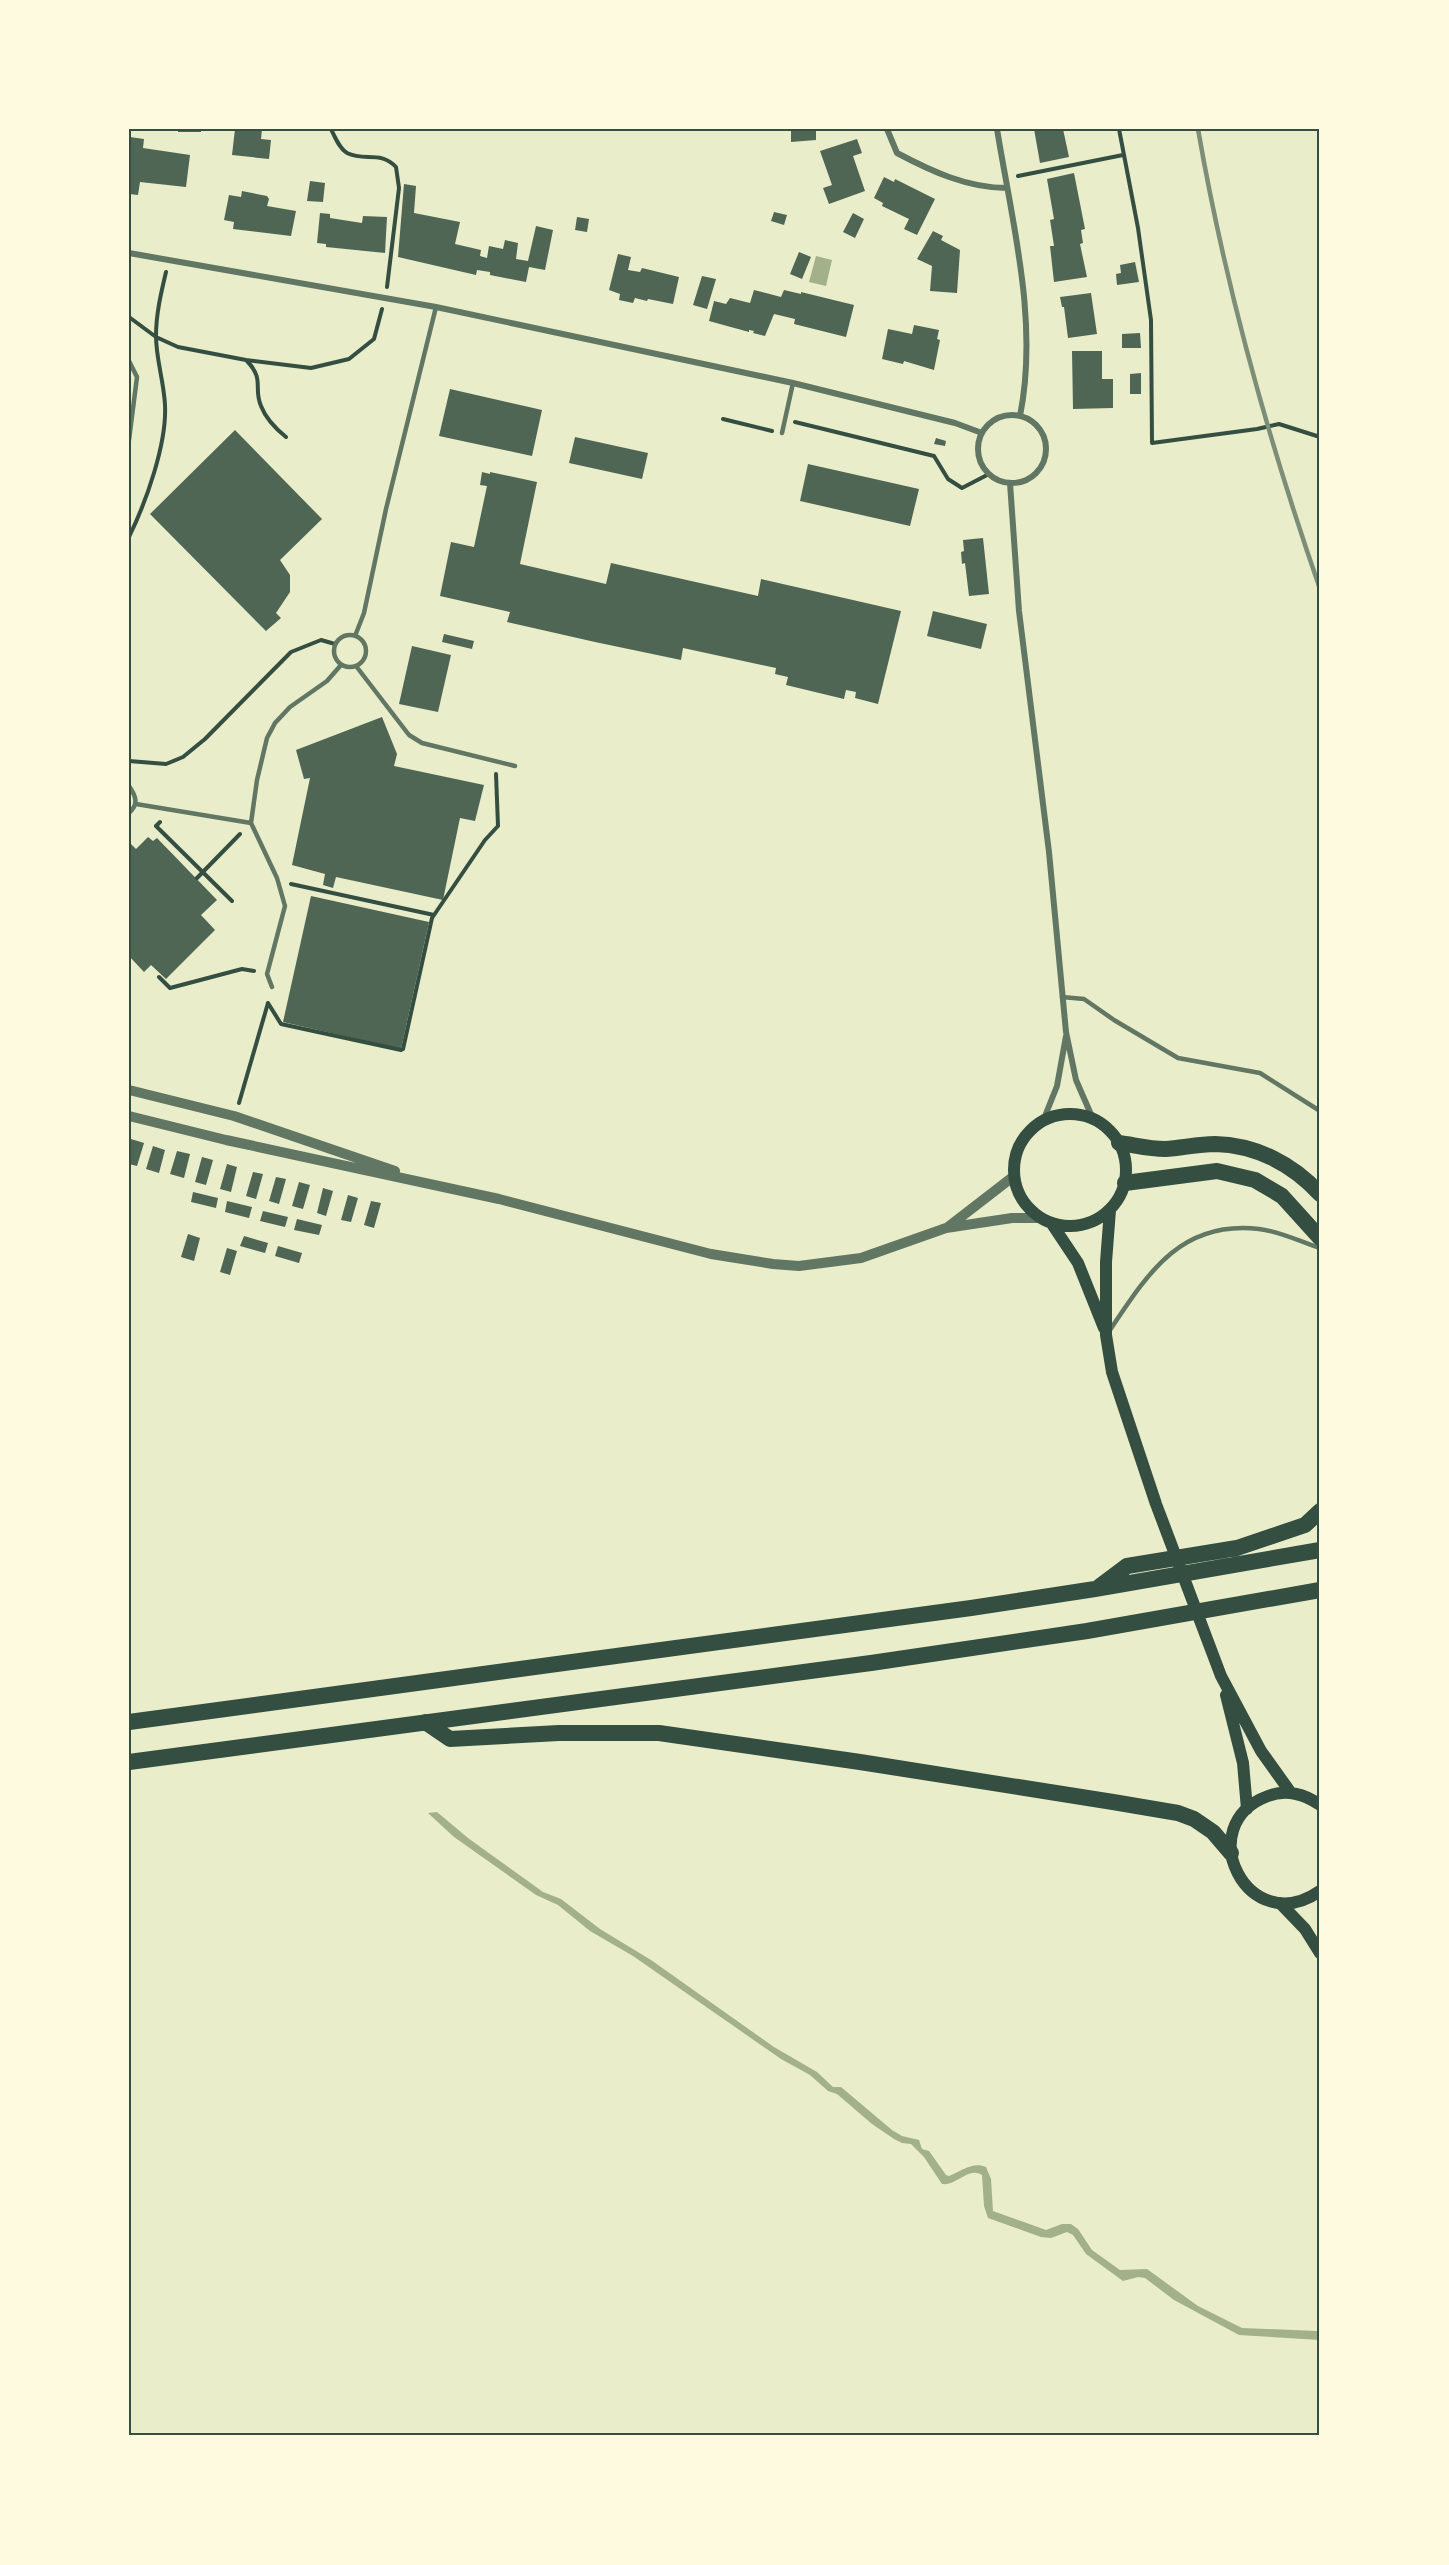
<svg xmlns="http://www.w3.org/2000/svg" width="1449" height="2565" font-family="'Libre Baskerville',serif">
	<rect width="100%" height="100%" fill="#e9edc9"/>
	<path fill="#a3b18a" d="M816,256l16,4 -6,26 -17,-4z
		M437,1812l31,26 75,54 18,7 39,30 51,31 123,87 43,25 16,15h8l51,43 10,6 17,4 3,9 7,2 17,24 3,1c12,-5 24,-15 37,-9l5,12 2,32 53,19 16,-6h9l7,5 14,21 28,20 27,-1 51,37 44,22 75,3 3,1v8l-81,-5 -65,-35 -29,-22 -7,-1 -15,4 -37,-27 -13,-19 -6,-3 -16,6 -10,-1 -53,-19 -4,-12 -2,-31c-14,-9 -25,11 -40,9l-18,-27 -13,-13 -9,-1 -8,-4 -22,-15 -35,-30 -9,-3 -18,-16 -29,-16 -148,-103 -43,-25 -32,-26 -22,-10 -82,-58 -26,-24z"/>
	<path fill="#4f6655" d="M178,129h23v3h-23z
		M235,129h27l-1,10 10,1 -2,19 -37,-4z
		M791,129h25v11l-25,2z
		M1034,129h29l6,28 -29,6z
		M130,137l14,2 -1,9 47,7 -4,32 -46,-5 -2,13 -9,-1z
		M857,139l5,14 -9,3 12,35 -36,13 -6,-16 9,-3 -12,-34z
		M1074,173l11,56 -4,1 2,13 -3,1 7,33 -33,5 -4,-36h4l-4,-26 4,-1 -7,-40z
		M884,177l10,5 1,-3 40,20 -18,36 -13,-6 5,-10 -27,-13 1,-3 -9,-5z
		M310,181l15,2 -2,19 -16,-1z
		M404,184l12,2 -2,27 46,9 -5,22 26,6 -1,6 7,2 2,-12 14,3 2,-9 13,3 -2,16 12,2 8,-35 17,4 -8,40 -16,-3 -3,15 -36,-7v-3l-13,-2 -1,5 -78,-18z
		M242,191l25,5 2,3 -2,7 29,5 -5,25 -58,-7 1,-7 -10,-2 5,-25 12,2z
		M774,212l13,3 -3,10 -13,-4z
		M320,213l10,1v4l32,5 1,-7 24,1 -2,36 -59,-6v-3l-9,-1z
		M853,213l11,6 -9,19 -12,-6z
		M577,217l12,2 -2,13 -12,-2z
		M933,231l10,5 -2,4 19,10 -3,43 -27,-2 2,-25 -15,-7z
		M799,252l12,5 -9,22 -12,-5z
		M618,254l13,3 -3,13 12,2 2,-4 37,9 -6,27 -25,-5 -1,2 -12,-3 -2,5 -14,-3 1,-6 -11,-4z
		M1135,262l4,20 -22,3 -1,-11 5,-1 -1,-8z
		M702,276l14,3 -9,30 -14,-4z
		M754,290l27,7 3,-7 17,4v-2l53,13 -8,32 -52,-13 1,-5 -21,-5 -9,22 -12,-3 1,-2 -5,-1v2l-40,-11 5,-20 12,3 4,-6 20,5z
		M1091,293l6,41 -29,4 -4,-31h-2l-2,-10z
		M914,325l25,5 -2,9 3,1 -6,30 -30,-9 -1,3 -21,-5 6,-30 24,5z
		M1140,333l1,15h-19v-14z
		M1072,351h30v28h11v29l-40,1z
		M1141,373v21h-11v-20z
		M450,389l92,21 -10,46 -93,-20z
		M235,430l87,89 -42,41 10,15v17l-14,21 5,5 -15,13 -116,-117z
		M575,437l73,16 -6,26 -73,-16z
		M936,438l10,3 -1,5 -11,-2z
		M808,464l111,25 -9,37 -110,-25z
		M482,472l8,2v-2l47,10 -17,82 86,20 5,-21 147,33 3,-17 140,32 -23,93 -23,-6 1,-6 -10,-2 -2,9 -58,-14 2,-8 -13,-3 1,-6 -93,-20 -2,12 -86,-18 -88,-20 3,-10 -70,-16 11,-54 23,5 13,-61 -7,-1z
		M983,538l6,56 -20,2 -4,-33 -3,1 -1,-12 3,-1 -1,-11z
		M933,611l54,13 -6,25 -54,-13z
		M444,634l30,7 -2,8 -30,-7z
		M412,646l39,9 -13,57 -39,-8z
		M382,717l15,37 -3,12 90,19 -9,36 -15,-3 -17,82 -107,-23 -3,11 -10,-3 2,-11 -33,-9 18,-87 -6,1 -8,-29z
		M148,837l5,4 4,-3 60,62 -16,15 14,15 -49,49 -15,-14 -7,7 -15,-16v-110l2,-2 5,5z
		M311,896l118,26 -28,127 -118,-27z
		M131,1139l13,4 -7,23 -8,-2z
		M153,1146l12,4 -6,23 -13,-4z
		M177,1151l13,3 -6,24 -14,-4z
		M202,1157l11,3 -7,25 -11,-3z
		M227,1164l10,3 -6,25 -11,-3z
		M253,1172l10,2 -7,25 -10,-3z
		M276,1177l10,2 -7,25 -10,-3z
		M299,1182l11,3 -7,24 -11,-3z
		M323,1188l10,3 -7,25 -9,-3z
		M193,1192l25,6 -2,10 -25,-6z
		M348,1195l10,3 -7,24 -10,-2z
		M227,1201l25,6 -3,11 -24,-6z
		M371,1201l10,2 -7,25 -10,-3z
		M263,1211l25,6 -3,10 -25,-6z
		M297,1219l25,6 -3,10 -25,-5z
		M188,1234l12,4 -6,23 -13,-4z
		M244,1236l24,7 -3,10 -25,-7z
		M278,1246l24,7 -3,10 -24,-7z
		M227,1248l10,3 -7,24 -10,-3z"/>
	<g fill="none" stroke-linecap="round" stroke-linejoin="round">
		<path stroke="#344e41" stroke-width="4" d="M331,129c4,8 8,19 16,24 18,9 33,-3 49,14l3,21 -12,99
			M1119,129l19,99 13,92 1,123 105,-14 22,-5 41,13
			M1018,176l105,-21
			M129,317l27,20 22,10 68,13 65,8 38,-9 25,-20 8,-30
			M247,361c18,19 6,26 14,45 5,13 15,23 25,31
			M723,419l49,12
			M795,422l139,34 14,23 14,9 27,-14
			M129,537c17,-35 38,-93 36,-132 -1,-23 -9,-46 -9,-69 0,-22 5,-43 10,-64
			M129,761l37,3 17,-7 22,-18 86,-87 30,-12 14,4
			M160,822l-4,4 76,75
			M197,878l43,-44
			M291,884l143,31
			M159,977l11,11 72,-19 12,2
			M268,1003l13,21 120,26 2,-1 29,-131 53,-78 13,-14 -2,-52
			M239,1103l29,-100"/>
		<path stroke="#617663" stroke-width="4.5" d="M129,361l8,16 -8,63
			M782,433l11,-50
			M334 651a16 16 0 1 1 32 0a16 16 0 1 1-32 0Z
			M355,636l9,-23 22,-104 50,-202
			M356,666l53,69 13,8 93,23
			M129,786c7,10 10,18 0,27
			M136,804l115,19
			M272,987l-5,-13 18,-68 -8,-28 -26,-55 6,-43 10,-42 8,-15 15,-16 37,-26 14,-16
			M1062,997l22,2 30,21 64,38 82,15 60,38
			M1110,1330c38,-57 71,-110 149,-101 20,2 42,13 61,19"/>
		<path stroke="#617663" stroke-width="6" d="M887,129l10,24c34,18 70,35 110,35
			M997,129c15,93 42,193 23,287
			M129,253l307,54 357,76 162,40 27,10
			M978 449a34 34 0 1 1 68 0a34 34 0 1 1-68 0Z
			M1010,483l9,128 30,241 17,180 10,48 17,39
			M1043,1121l14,-35 9,-50"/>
		<path stroke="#617663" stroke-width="10" d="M129,1090l105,26 161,55
			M129,1116l97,24 273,59 212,55 62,10 26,2 62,-8 85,-30 66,-10h29
			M948,1227l66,-51"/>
		<path stroke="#344e41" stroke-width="12" d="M1014 1170a56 56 0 1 1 112 0a56 56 0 1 1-112 0Z
			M1110,1210l-4,52v73l6,37 44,132 65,172 40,75 30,42
			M1052,1224l26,39 26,65
			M1226,1695l17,68 4,46
			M1320,1805c-15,-11 -34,-16 -52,-9 -78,29 -20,145 52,95
			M1280,1903l25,26 15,24"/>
		<path stroke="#344e41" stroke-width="16" d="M1119,1143c15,2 31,6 46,6 17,-1 33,-5 50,-5 41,1 78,20 105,50
			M1125,1183l92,-12 38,9 27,16 38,42
			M1099,1587l28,-21 110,-18 68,-23 15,-14
			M129,1722l842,-114 124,-19 225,-39
			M425,1722l25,17 109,-6h100l201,29 253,40 65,11 16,6 19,13 18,21
			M129,1762l742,-99 216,-32 233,-41"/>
		<path stroke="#7c8e77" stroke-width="4.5" d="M1198,129c27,156 70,310 122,460"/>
	</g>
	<rect width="1449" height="2565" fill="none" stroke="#fefae0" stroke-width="261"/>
	<rect x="130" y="130" width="1188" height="2304" fill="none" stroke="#344e41" stroke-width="2"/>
</svg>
